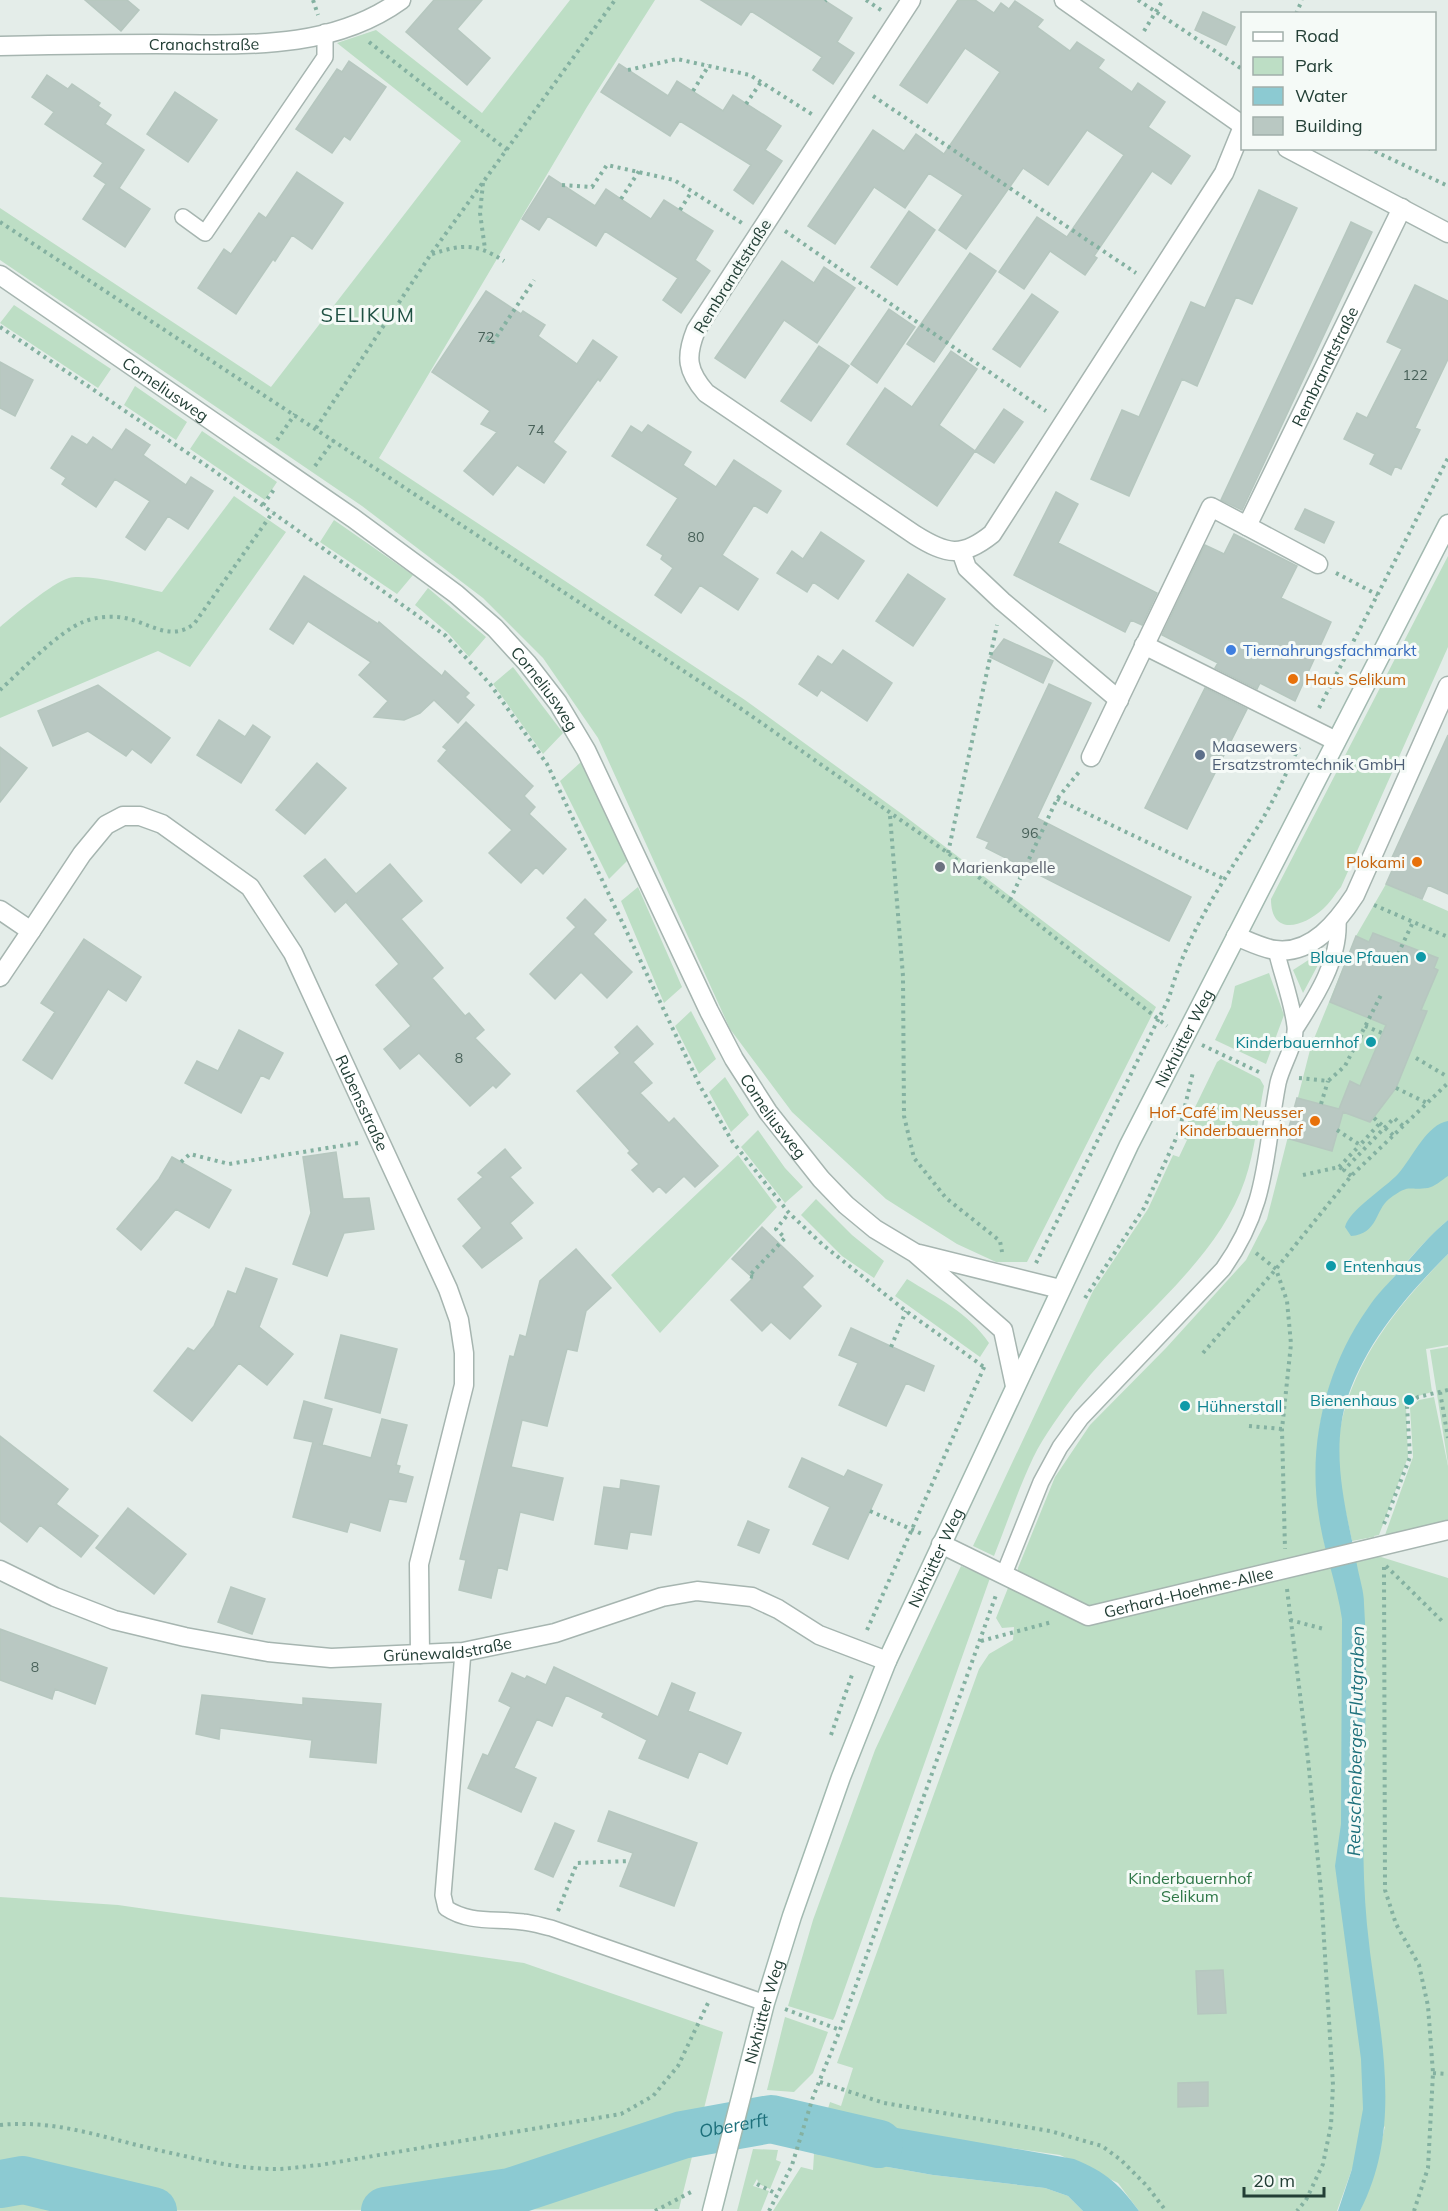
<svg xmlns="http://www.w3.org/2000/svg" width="1448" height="2211" font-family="Mulish,sans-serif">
	<rect width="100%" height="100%" fill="#e4ede9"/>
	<path fill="#bddec5" d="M570,0h85l-68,107 -208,351 366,242 157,114 254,193 -129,255h-31l-39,-18 -71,-45 -94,-87 -62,-83 -132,-291 -55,-80 -60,-60 -121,-92 -362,-246v-52l271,179 190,-246 -124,-98 39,-13 106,83z
		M14,305l97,64 -13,19 -98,-65z
		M135,386l52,36 -11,18 -52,-35z
		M202,431l75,51 -12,18 -75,-51z
		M234,496l52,36 -96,135 -32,-16 -158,67v-91c14,-12 52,-44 69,-49 17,-5 74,10 93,14z
		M334,520l79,55 -16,19 -77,-52z
		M1448,556v91l-107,240c-6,7 -11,16 -18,22 -20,18 -52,28 -52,-10z
		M428,588l58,49 -17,20 -21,-24 -33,-28z
		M513,667l50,66 -20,21 -50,-70z
		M581,762l47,98 -19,19 -49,-98z
		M1386,884l62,27v309c-19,16 -34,34 -51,53 -73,86 -95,166 -71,277l47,-13 -21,4c-7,-33 -17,-71 -13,-105 11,-73 59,-131 109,-182v91l-22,4 6,43 -14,4 -12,10 2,51 -29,78 -5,1 4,20 70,22v633h-88l14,-37 11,-48 -33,43 -15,42h-198l-21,-28 -58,-28 -107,-15 -130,-25 4,-3 3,-10 11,4 12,-38 -16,-5 142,-394 10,-15 24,-14 1,-13 -12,1 -6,-10 12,-30 2,-3 7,1 1,-18 37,-91 35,-52 76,-77 80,-88 21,-41 44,-173 45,-110z
		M638,887l44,100 -18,16 -43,-102z
		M1327,948l-24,45 -10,-23z
		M1269,973l15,42 -18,49 -51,-24 16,-33 4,-21z
		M691,1011l25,48 -17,15 -24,-48z
		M1221,1059l39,20 4,7c-6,31 -9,65 -19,94 -28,83 -114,142 -167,210 -15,20 -34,45 -45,68 -15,32 -26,65 -39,98l-21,-10 120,-255 55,-82 25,-54 6,2 8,-17 -5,-2 1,-6 34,-70z
		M725,1077l24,38 -18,17 -22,-40z
		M758,1130l27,38 18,19 -18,16 -44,-56z
		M738,1155l39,52 -117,126 -49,-58z
		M816,1199l36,36 32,26 -10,17 -32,-22 -41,-41z
		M907,1279c29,18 62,34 82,64l-9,14 -85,-61z
		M1448,1347v117l-18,-114z
		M1434,1397l14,69v54l-63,15 28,-78 -3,-49 9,-8z
		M961,1566l29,12 -155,438 -2,4 -45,-14 25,-86 62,-170z
		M0,1897l118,8 406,58 199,69 -44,177 -679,2z
		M785,2017l43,15 -15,41 -19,19 -27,-2z
		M753,2149l25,1 -2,10 5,2 -11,27 -11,-5 -2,-5 -4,7 16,5 -8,20h-24z
		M814,2154l119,21 112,13 23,8 15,15h-310l28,-44 12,3z"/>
	<path fill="#8ccad2" d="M1448,1121v55c-6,4 -14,11 -20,12 -22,3 -17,-5 -39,11 -14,11 -11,35 -38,37l-6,-9c4,-17 40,-39 53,-53 15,-17 29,-50 50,-53z
		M1448,1220v34c-41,41 -80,86 -100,142 -19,56 -2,113 9,169 2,12 7,26 7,39 7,107 -7,214 3,321 9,96 40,195 -7,286h-22l14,-42 11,-60 -2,-50 -26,-193 6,-42 1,-205c-5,-35 -18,-67 -23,-102 -12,-72 7,-150 49,-209 9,-14 22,-26 33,-39 15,-17 29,-34 47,-49z
		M823,2115l251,44c33,14 44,24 65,52h-56l-15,-15 -23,-8 -112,-13 -119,-21 -5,-9 7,-25z"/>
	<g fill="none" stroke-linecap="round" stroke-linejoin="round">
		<g stroke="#8ccad2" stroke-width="48">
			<path d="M0,2184l23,-4 130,31"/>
			<path id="s1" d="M385,2211l125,-19 172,-57 89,-16 108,25"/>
		</g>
	</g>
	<path fill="#b9c8c2" stroke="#b6c7bf" stroke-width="1.5" d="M85,0h42l12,10 -18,21z
		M434,0h48l-25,29 33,29 -23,27 -61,-53z
		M701,0h123l28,18 -15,24 17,11 -21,31 -20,-14 9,-13 -71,-46 -10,14z
		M958,0h17l19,13 7,-10 8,6 6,-8 28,19 -6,7 33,24 7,-9 27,18 -6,8 34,24 6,-9 27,19 -17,25 42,29 -19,28 -19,-13 -58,85 3,2 -12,17 -35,-24 -26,38 -25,-17 38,-55 30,20 57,-82 -37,-25 -39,55 -25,-17 -57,81 -27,-19 24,-35 -34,-22 -24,35 -31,-21 -39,57 -27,-18 65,-96 31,21 12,-17 28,20 56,-82 -35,-24 -38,55 -27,-18z
		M1203,12l32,15 -9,18 -31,-15z
		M349,61l37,26 -36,53 -6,-4 -12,17 -36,-24 41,-60 5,3z
		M619,64l49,32 9,-15 46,30 10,-16 48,31 -16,24 17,11 -29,43 -19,-14 17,-25 -71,-44 -10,15 -69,-44z
		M47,75l21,14 4,-5 28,19 -2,3 13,9 -6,9 39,26 -25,38 31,21 -25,38 -42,-28 23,-35 -12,-8 9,-13 -58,-39 9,-12 -22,-15z
		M175,92l42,28 -29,42 -41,-28z
		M297,172l46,31 -31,46 -20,-14 -17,26 -2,-2 -37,55 -38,-26 26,-39 7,5 28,-41 7,5z
		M549,176l46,30 11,-17 45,30 13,-19 49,31 -18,29 15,11 -29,42 -18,-13 15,-22 -73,-47 -9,15 -48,-30 -9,14 -17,-11z
		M1259,190l38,18 -45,96 -16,-7 -39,89 -15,-7 -53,117 -38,-17 31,-69 17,7 52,-115 14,6z
		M909,211l26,19 -38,55 -26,-18z
		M1351,222l21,10 -130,278 -21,-10z
		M970,253l26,18 -62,91 -27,-18z
		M782,261l32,22 10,-16 31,21 -38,55 -33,-23 -39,58 -30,-20z
		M1415,285l33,16v58l-33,69 5,2 -19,39 -6,-3 -4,9 -21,-11 5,-10 -31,-15 13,-26 10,5 35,-69 -15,-7z
		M486,291l35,23 2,-3 22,14 -7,11 39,28 16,-24 24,17 -17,24 -2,-2 -45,63 13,10 -22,31 -27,-18 -24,30 -29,-24 33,-39 -16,-8 9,-13 -58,-39z
		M1032,294l26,18 -38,55 -27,-18z
		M889,309l26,18 -38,56 -26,-19z
		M819,346l30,20 -38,55 -30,-20z
		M951,351l26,18 -38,56 36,26 -38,55 -90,-62 38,-56 27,19z
		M0,362l33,18 -18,36 -15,-8z
		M1004,409l19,13 -29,41 -19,-12z
		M648,425l43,27 -8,13 33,22 18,-27 47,31 -14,22 -13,-8 -32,50 36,24 -20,31 -38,-25 -19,28 -26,-18 18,-27 -12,-9 2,-4 -16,-10 31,-47 -66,-42 19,-30 11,7z
		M126,429l24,16 -7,10 43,30 5,-8 22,14 -25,38 -20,-13 -23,34 -19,-13 24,-36 -35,-22 -19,28 -34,-23 4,-6 -15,-10 21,-32 15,9 6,-8 19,13z
		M1056,492l22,12 -20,39 99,50 -15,32 -11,-5 -6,12 -111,-57z
		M1305,509l29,13 -10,21 -29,-14z
		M821,532l43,29 -26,38 -25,-17 -6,10 -30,-19 15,-22 11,8z
		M1234,534l63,32 -16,32 50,24 -36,79 -35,-18 -3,6 -42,-21 3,-5 -56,-28 43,-90 19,9z
		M908,574l37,25 -32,47 -37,-25z
		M304,576l74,48 1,-2 63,54 3,-5 24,22 -4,4 9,8 -16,18 -24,-23 -14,13 -16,7 -30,-3 14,-16 -29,-26 12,-13 -63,-41 -15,23 -23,-15z
		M1004,639l49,22 -10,22 -53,-26z
		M843,650l49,33 -25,38 -46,-31 -4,6 -18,-12 19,-28 14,9z
		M1049,684l42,19 -54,115 154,79 -22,44 -183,-93 3,-6 -12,-5z
		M98,685l72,53 -19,25 -19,-14 -6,7 -38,-25 -35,15 -15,-35z
		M1205,688l42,21 -60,120 -42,-21z
		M219,720l26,17 8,-12 17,12 -29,46 -44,-28z
		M466,722l67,64 -9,10 11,11 -6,7 37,35 -23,25 -7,-7 -15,16 -32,-30 23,-23 -74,-69 9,-11 -4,-3z
		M1448,735v159l-20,-9 -6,14 -36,-15 8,-18 -5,-2z
		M0,747l27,21 -27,34z
		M317,763l29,25 -41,46 -29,-24z
		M325,859l31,35 34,-30 32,37 -21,18 42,49 -11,10 33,38 4,-3 15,17 -9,8 35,36 -14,14 -3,-3 -23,21 -51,-53 -19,16 -16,-20 27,-23 -35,-41 23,-21 -53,-62 2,-2 -13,12 -31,-36z
		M585,899l21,21 -13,14 39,38 -25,26 -26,-26 -26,27 -25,-25 46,-47 -9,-9z
		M1373,933l65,25 -4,10 4,2 -17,40 6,1 -31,77 -26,34 -27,-10 -11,39 -46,-13 11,-40 42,11 11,-28 10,5 26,-61 -56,-23 26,-66 13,6z
		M84,939l57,38 -15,24 -18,-12 -56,90 -29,-19 32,-48 -14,-9z
		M637,1026l16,18 -20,18 19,21 -12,10 29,30 5,-5 44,48 -23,21 -11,-11 -18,17 -7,-7 -6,6 -21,-22 7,-6 -11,-11 2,-2 -53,-60 43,-38 -5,-6z
		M239,1030l44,23 -14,26 -8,-4 -20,38 -56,-30 12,-22 21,10z
		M505,1149l16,19 -11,9 23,26 -23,20 12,15 -40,30 -19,-22 19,-18 -24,-29 25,-22 -5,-4z
		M336,1152l7,47 26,-1 5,31 -30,4 -17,43 -34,-12 18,-51 -8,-56z
		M172,1157l59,33 -22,38 -33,-19 -35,41 -24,-21 42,-50z
		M762,1227l51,49 -11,11 19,19 -31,33 -19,-17 -9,9 -31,-31 22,-22 -21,-19z
		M576,1249l35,39 -25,23 -9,40 -10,-2 -20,77 -25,-6 -11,47 52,11 -10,42 -33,-8 -13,58 -9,-3 -7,31 -32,-8 7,-30 -6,-1 50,-203 4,1 6,-22 6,2 14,-56z
		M246,1268l31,11 -18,48 34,27 -26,31 -28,-22 -47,58 -38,-30 34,-43 6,3 20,-25 14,-35 8,3z
		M851,1328l83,38 -10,25 -18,-8 -20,43 -47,-21 19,-42 -19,-8z
		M341,1335l56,14 -17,64 -55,-15z
		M304,1401l28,8 -10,36 -3,-1 52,14 11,-39 25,6 -11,40 4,1 -2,7 15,4 -7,25 -17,-3 -9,32 -30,-9 -3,10 -54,-15 20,-75 -19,-4z
		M0,1436l68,53 -12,15 42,32 -17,21 -41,-32 -13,17 -27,-21z
		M802,1458l42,19 4,-7 34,15 -34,74 -35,-15 17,-37 -41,-20z
		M621,1480l38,6 -8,49 -21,-3 -3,17 -32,-5 9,-57 16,2z
		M128,1508l58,46 -32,40 -58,-46z
		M748,1521l21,9 -10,23 -21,-8z
		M231,1587l34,12 -13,35 -34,-12z
		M0,1629l107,39 -12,36 -40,-15 -3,10 -52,-19z
		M554,1667l104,50 14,-34 23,10 -7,18 53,22 -14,31 -28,-13 -11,27 -49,-20 8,-18 -45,-23 2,-4 -38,-18 -14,31 -15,-7 -23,49 22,10 -15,34 -53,-24 15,-34 5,2 23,-49 -12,-6 13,-28 13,6 2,-3 19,9z
		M202,1695l101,10v-7l78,6 -5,59 -66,-6 2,-17 -92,-12 -1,11 -23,-5z
		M609,1811l88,32 -23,63 -54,-20 13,-33 -35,-12z
		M555,1823l19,8 -21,46 -18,-8z
		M1223,1970l3,43 -28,1 -2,-43z
		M1208,2082v24l-30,1v-24z"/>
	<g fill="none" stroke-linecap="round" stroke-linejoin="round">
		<defs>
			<path id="lane" d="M183,217l22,16 120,-176v-25
				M1296,1028c20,-31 44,-69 42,-107
				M1004,1574l37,-92 19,-35 21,-29 142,-149c46,-65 41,-113 55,-186 4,-18 19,-40 17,-57 -3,-25 -13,-51 -19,-76
				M463,1652l-20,243 3,13c24,16 50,10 77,14 10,1 19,4 28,6l214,75"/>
			<g id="street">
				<path d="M911,0l-215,330c-11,27 -9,41 10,63l209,142c32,20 47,23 77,-1l232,-361 18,-44"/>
				<path d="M1064,0l178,125"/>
				<path id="s2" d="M0,46c52,-1 104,-2 156,-2 83,0 173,8 245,-44"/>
				<path d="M1287,148l161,85"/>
				<path id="s3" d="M0,275l353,243 103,76 39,34 32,35 31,40 28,47 123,261 25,48 34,53 53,67 25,26 29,24 40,24 88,77 12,56"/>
				<path d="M961,551l6,17 35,33 117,99"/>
				<path id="s4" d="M1318,564l-71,-38 155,-318"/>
				<path d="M1144,645l192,96"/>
				<path d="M1091,757l120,-250 36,19"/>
				<path id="s5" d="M0,910l31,21 51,-77 24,-29 17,-9h17l22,8 88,63 43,66 155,336 11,31 5,33v32l-45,179 1,90"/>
				<path d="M1236,936c12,5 26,12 39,14 37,5 63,-29 80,-55l93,-209"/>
				<path d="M0,977l31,-46"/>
				<path d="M919,1254l141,35"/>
				<path id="s6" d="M941,1544l147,72 360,-86"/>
				<path id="s7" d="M0,1570l55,27 59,23 71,17 83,15 63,6 132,-6 92,-19 107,-36 35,-6 55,6 26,12 41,26 68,26"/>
			</g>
			<g id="secondary">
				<path id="s8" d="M712,2211l53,-208 27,-87 49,-139 46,-116 242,-516 319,-621"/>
			</g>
		</defs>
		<use href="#lane" stroke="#a6b5b0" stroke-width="18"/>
		<use href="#street" stroke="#a6b5b0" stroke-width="21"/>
		<use href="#secondary" stroke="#a2b9b0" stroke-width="21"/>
		<path stroke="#84b1a1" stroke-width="4" stroke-dasharray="3 4.5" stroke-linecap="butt" d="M313,0l5,15
			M866,0l15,10
			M1138,0l104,69
			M825,1l1,-1
			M1296,14l6,-14
			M1144,31l19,-31
			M369,42l138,108
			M628,70l49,-11 73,16 63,40
			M693,91l16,-26
			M873,96l263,177
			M746,104l15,-22
			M1368,148l80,38
			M483,183l-3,30 5,36
			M562,185l30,2 15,-22 67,15 68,43
			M621,199l18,-28
			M680,210l12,-19
			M0,222l740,486 208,145 219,173
			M785,231l261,180
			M432,254c31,-10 44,-11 72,7
			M0,327l210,141 236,168 44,48 57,80 153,322 32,55 57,72 34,32 83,66 78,56
			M486,337l7,5 41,-62
			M316,428l115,-174 184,-254
			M277,440l18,-26
			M315,466l19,-26
			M263,505l12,-17
			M1336,573l42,22
			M0,690c21,-19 58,-58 83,-68 14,-6 35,-7 50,-2 22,7 40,20 61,4l79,-112
			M1319,708l129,-250
			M1057,799l165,79
			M890,816l13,160 1,140 10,42 32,40 54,43 2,11
			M948,853l49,-228
			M1010,900l47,-101 22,-27
			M1374,905l74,32
			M1398,954l15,-32
			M1365,1026l17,7
			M1360,1036l18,8
			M1202,1045l59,28
			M1416,1058l32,19
			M1299,1078l29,3 17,-15 36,-71
			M1396,1088l31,15
			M1321,1104l7,-23
			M1374,1118l19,17
			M1337,1130l23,15 20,-22
			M181,1162l9,-8 39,10 129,-21
			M1339,1167l21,-22
			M1303,1175l36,-8 5,3
			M1351,1176l-7,-6 50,-52 9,8
			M1256,1253l20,16 11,32 4,43 -9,85 3,120
			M1036,1263l133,-265c17,-64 53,-115 88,-170 16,-25 29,-55 42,-81
			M753,1277l-4,-1 36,-38 -9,-9 13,-16
			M1085,1298l59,-90 35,-76 14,-60
			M891,1347l15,-36
			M1203,1353l73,-84 75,-93 97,-93
			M1440,1392l8,46
			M1249,1426l33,3
			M870,1511l52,23
			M1384,1524l26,-67 -3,-51 11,-9 30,-7
			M1386,1566l57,56
			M1384,1567l1,323 11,34 23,41 9,41 5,67 -5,95 -14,43
			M1287,1589l21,170 13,132 12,194 -2,40 -8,39 -17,36 -9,11
			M1290,1620l34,9
			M867,1630l119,-267
			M981,1641l71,-19
			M831,1735l22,-63
			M558,1911l19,-48 53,-2
			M785,2009l55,21
			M1433,2073l15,1
			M820,2082l64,21 166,28 52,15 19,14 26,26 19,25
			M0,2125c57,-6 107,14 162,26 36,8 76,18 113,18 15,0 30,-3 45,-4l301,-51 32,-18 25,-30 30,-63
			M757,2184l20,10
			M655,2211l38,-20
			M769,2211l23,-46 21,-68 27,-67 156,-435"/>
		<use href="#lane" stroke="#fff" stroke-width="15"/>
		<use href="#street" stroke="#fff" stroke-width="18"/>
		<use href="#secondary" stroke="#fff" stroke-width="18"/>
	</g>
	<circle fill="#3f7fe0" stroke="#f5faf7" stroke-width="2" cx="1231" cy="650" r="6"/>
	<g fill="#e8710a" stroke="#f5faf7" stroke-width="2">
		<circle cx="1293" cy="679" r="6"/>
		<circle cx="1417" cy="862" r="6"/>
		<circle cx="1315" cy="1121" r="6"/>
	</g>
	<circle fill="#5c6f8a" stroke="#f5faf7" stroke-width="2" cx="1200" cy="755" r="6"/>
	<circle fill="#6b7280" stroke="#f5faf7" stroke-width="2" cx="940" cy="867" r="6"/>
	<g fill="#0f9aa8" stroke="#f5faf7" stroke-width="2">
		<circle cx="1421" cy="957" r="6"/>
		<circle cx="1371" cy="1042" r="6"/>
		<circle cx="1331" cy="1266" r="6"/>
		<circle cx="1409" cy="1400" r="6"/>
		<circle cx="1185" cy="1406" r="6"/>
	</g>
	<g text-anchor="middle" stroke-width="6" stroke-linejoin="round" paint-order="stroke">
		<g font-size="14" fill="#486159">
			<text x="486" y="342">72</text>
			<text x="1415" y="380">122</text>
			<text x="536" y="435">74</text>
			<text x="696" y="542">80</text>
			<text x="1030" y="838">96</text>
			<text x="459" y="1063">8</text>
			<text x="35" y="1672">8</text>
		</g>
		<g font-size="16" fill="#233f36" stroke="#f5faf7">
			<text dy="6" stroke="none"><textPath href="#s2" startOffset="204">Cranachstraße</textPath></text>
			<text transform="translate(732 276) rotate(-58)" y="6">Rembrandtstraße</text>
			<text dy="6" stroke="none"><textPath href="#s4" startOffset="258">Rembrandtstraße</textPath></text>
			<text dy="6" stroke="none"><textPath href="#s3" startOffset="201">Corneliusweg</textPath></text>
			<text dy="6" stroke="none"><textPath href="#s3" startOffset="687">Corneliusweg</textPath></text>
			<text dy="6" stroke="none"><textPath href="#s8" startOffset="1268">Nixhütter Weg</textPath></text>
			<text dy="6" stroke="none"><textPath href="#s5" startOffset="579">Rubensstraße</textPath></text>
			<text dy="6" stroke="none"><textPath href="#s3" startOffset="1173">Corneliusweg</textPath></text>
			<text dy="6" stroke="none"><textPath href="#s8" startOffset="692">Nixhütter Weg</textPath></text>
			<text dy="6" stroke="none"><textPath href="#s6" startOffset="267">Gerhard-Hoehme-Allee</textPath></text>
			<text dy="6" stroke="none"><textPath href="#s7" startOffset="462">Grünewaldstraße</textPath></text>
			<text dy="6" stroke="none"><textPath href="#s8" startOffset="206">Nixhütter Weg</textPath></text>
		</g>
		<g font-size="16" fill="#366cbe" stroke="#f5faf7" text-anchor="start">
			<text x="1243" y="656">Tiernahrungsfachmarkt</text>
		</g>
		<g font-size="16" fill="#c56008" stroke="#f5faf7" text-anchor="end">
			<text x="1305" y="685" text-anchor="start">Haus Selikum</text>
			<text x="1405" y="868">Plokami</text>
			<text x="1303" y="1118">Hof-Café im Neusser<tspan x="1303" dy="18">Kinderbauernhof</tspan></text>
		</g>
		<g font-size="16" fill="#4e5e75" stroke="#f5faf7" text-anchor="start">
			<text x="1212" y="752">Maasewers<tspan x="1212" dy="18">Ersatzstromtechnik GmbH</tspan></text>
		</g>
		<g font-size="16" fill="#5b616d" stroke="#f5faf7" text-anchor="start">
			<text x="952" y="873">Marienkapelle</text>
		</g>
		<g font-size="16" fill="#0d838f" stroke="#f5faf7" text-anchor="end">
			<text x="1409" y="963">Blaue Pfauen</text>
			<text x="1359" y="1048">Kinderbauernhof</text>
			<text x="1343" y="1272" text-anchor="start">Entenhaus</text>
			<text x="1397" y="1406">Bienenhaus</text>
			<text x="1197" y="1412" text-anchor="start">Hühnerstall</text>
		</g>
		<g font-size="16" fill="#2d7646" stroke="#f5faf7">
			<text x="1190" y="1884">Kinderbauernhof<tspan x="1190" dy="18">Selikum</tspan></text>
		</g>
		<g font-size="18" font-style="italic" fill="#1d707b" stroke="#f5faf7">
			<text transform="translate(1356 1741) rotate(-89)" y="6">Reuschenberger Flutgraben</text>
			<text dy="6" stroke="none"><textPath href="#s1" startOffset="360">Obererft</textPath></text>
		</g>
		<g font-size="20" letter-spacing="1.5" fill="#1f5143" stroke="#f5faf7">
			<text x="368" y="322">SELIKUM</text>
		</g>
	</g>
	<rect x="1241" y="12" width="195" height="138" fill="#f5faf7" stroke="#a1afaa" stroke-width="1.5"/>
	<rect x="1253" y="32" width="30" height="9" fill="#ffffff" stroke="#a1afaa" stroke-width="1.5"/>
	<text x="1295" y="42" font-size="18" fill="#233f36">Road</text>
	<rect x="1253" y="57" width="30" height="18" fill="#bddec5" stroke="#a1afaa" stroke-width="1.5"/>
	<text x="1295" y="72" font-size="18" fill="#233f36">Park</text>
	<rect x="1253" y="87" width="30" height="18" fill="#8ccad2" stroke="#a1afaa" stroke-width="1.5"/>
	<text x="1295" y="102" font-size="18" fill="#233f36">Water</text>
	<rect x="1253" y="117" width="30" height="18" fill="#b9c8c2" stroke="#a1afaa" stroke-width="1.5"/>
	<text x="1295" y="132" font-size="18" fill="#233f36">Building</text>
	<path d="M1244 2187v9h80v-9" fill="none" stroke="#233f36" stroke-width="3"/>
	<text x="1253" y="2187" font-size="18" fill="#233f36" stroke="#f5faf7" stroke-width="4.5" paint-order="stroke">20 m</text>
</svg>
